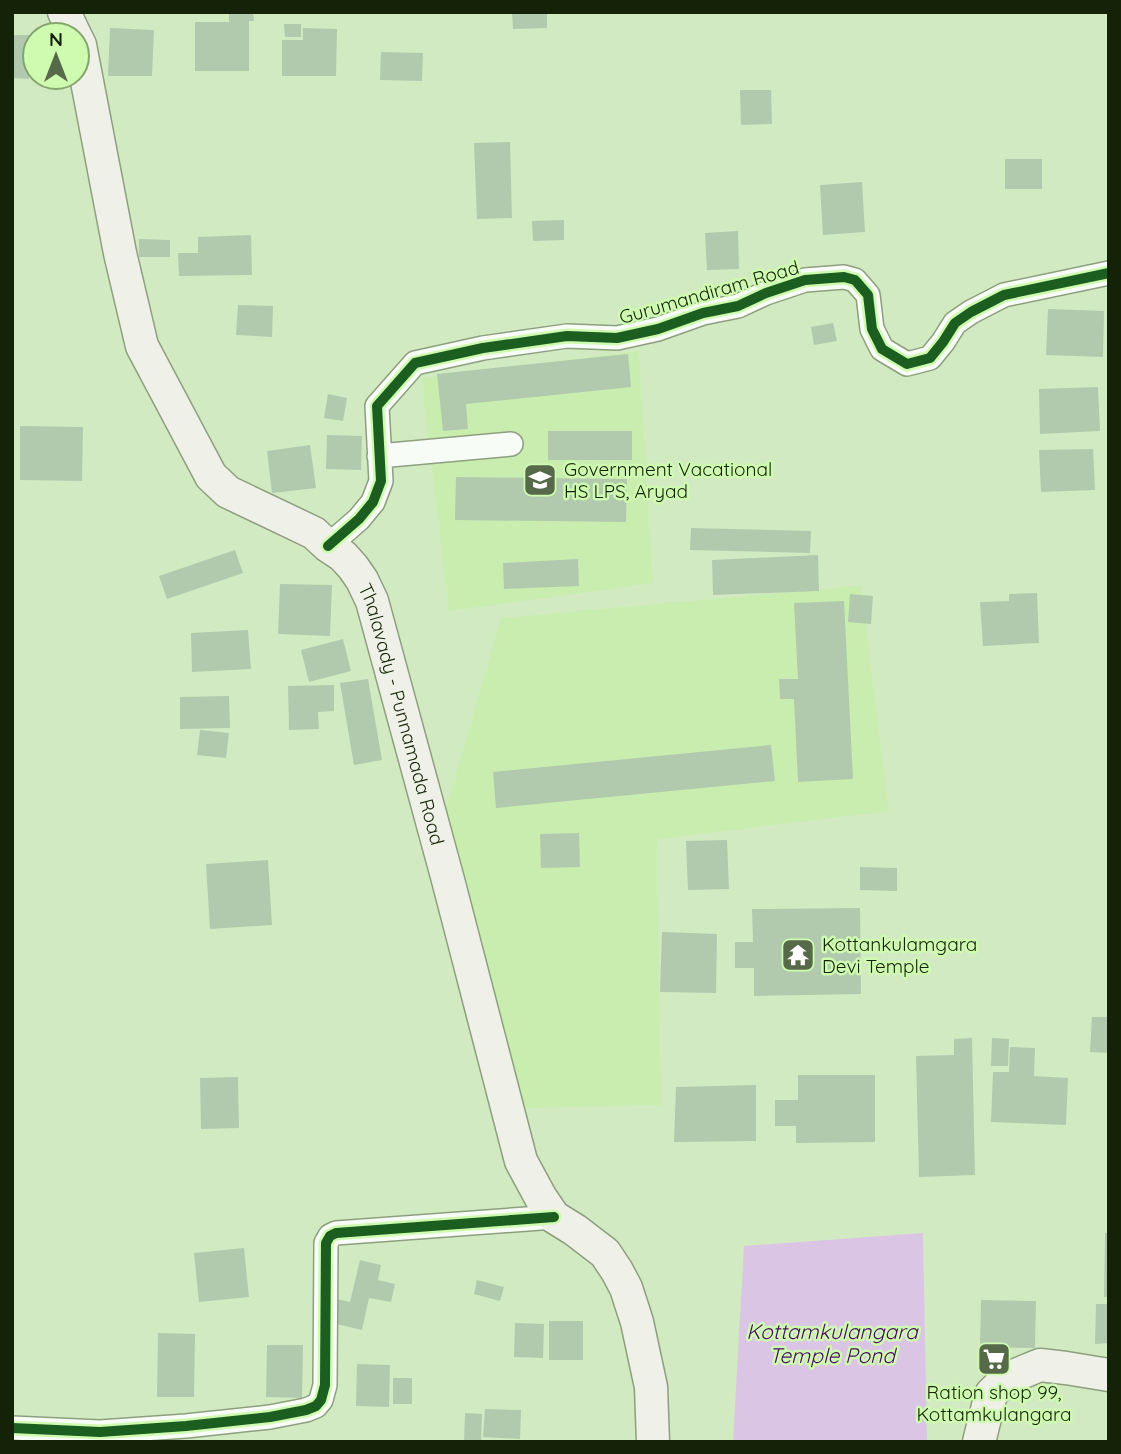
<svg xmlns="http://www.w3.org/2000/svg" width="1121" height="1454" font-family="Quicksand,sans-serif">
	<rect width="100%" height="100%" fill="#d2eac2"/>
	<path fill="#c8edaf" d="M639,351l14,232 -204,28 -28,-233z
		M861,586l28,225 -232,28 4,266 -136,3 -82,-289 58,-201z"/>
	<path fill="#dac6e4" d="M923,1233l4,209h-194l11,-196z"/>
	<path fill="#b1caae" d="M229,12h24l1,9h-5v50h-54v-49h34z
		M512,12h35v16l-34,1z
		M284,24h17v13h-16z
		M110,28l44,2 -2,46h-44z
		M303,28l34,1 -1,47h-54v-36h21z
		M12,35h18l-1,44 -17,-1z
		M381,52l42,1 -1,28 -42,-1z
		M740,90h31l1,34 -31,1z
		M510,142l2,76 -35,1 -3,-76z
		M1005,159h37v30h-37z
		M862,182l3,50 -42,3 -3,-50z
		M564,220v20l-31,1 -1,-20z
		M738,231l1,38 -32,1 -2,-37z
		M251,235l1,40 -73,1 -1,-23h20v-16z
		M139,239l31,1v17h-31z
		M238,305l35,1 -1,31 -36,-2z
		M1048,309l56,2 -1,46 -57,-2z
		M833,323l4,18 -23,4 -3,-18z
		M628,354l3,33 -165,17 2,25 -25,2 -6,-57z
		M1098,387l2,44 -60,3 -1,-45z
		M328,394l19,4 -4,23 -19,-3z
		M20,426l63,1 -1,54 -62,-1z
		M548,431h84v29h-84z
		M327,435l35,1 -1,34 -35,-1z
		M310,445l6,43 -44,5 -5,-42z
		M1093,449l2,41 -54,2 -2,-42z
		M456,477l171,2 -1,43 -171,-2z
		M691,528l120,3 -1,22 -120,-3z
		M235,550l8,23 -76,26 -8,-23z
		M818,555l1,36 -106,4 -1,-35z
		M578,559l1,27 -75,3 -1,-26z
		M280,584l52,1 -2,51 -52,-2z
		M1037,593l2,50 -56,3 -3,-44 29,-1v-7z
		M850,594l23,2 -2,28 -23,-2z
		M844,601l9,178 -55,3 -4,-83h-14l-1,-20h19l-4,-76z
		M248,630l3,39 -59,3 -1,-39z
		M343,639l8,32 -42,11 -8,-32z
		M368,679l14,81 -28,5 -14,-82z
		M334,685v26l-16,1 1,17 -30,1 -1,-44z
		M229,696l1,32 -50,1v-32z
		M200,730l29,3 -3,25 -29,-3z
		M771,745l4,36 -279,27 -3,-36z
		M579,833l1,34 -39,1 -1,-34z
		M727,840l2,49 -41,1 -2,-49z
		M268,860l4,65 -62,4 -4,-65z
		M860,867l37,1v23l-37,-1z
		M860,908l1,86 -107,2v-28h-19v-26h18l-1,-33z
		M662,932l55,2 -1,59 -56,-1z
		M1092,1017h17v36l-19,-1z
		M972,1038l3,137 -56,2 -3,-121 38,-1v-16z
		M992,1038l17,1 -1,27h-17z
		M1010,1047l25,1 -1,28 34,2 -2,47 -75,-3 2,-50h16z
		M798,1075h77v67l-79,1v-17h-21v-26h23z
		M238,1077l1,51 -38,1 -1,-51z
		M756,1085v56l-82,1 2,-55z
		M1105,1233h4v64h-5z
		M244,1248l5,49 -50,5 -5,-49z
		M360,1260l21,5 -3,15 17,4 -4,18 -22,-4 -7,32 -30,-7 5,-24 13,3z
		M477,1280l27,7 -4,14 -26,-7z
		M981,1300l55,1 -1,47 -55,-1z
		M1096,1304h13v39l-14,1z
		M549,1321h34v39h-34z
		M515,1323l29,1 -1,34 -29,-1z
		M158,1333l37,1 -1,63h-37z
		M267,1345h36l-1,53 -36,-1z
		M357,1364l33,1 -1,42 -33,-1z
		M393,1378h19v26h-19z
		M485,1409l36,1 -1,29 -37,-2z
		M465,1413l17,1 -1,28h-17z"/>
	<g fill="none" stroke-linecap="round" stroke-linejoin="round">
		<defs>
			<path id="street" d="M379,456l132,-12
				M328,546l31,-27 14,-17 8,-21 -4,-75 38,-43 68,-15 84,-12 50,2 41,-9 45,-16 35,-7 28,-13 39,-13 39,-3 11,3 13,15 4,34 10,20 25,15 23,-6 13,-16 12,-19 16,-11 33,-17 105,-22
				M12,1428l88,4 86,-6 84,-9 36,-7 10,-4 5,-6 4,-15 1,-142 4,-7 6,-3 218,-16"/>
			<g id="secondary">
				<path d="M64,12l11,23"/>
				<path id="s1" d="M77,39l3,6 40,208 22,93 69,130 17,16 86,41 14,13 15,10 10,11 9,13 10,21 76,279 73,281 20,37 13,19 21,13 30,23 12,18 9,17 11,34 14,65 2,55"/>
				<path d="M979,1442l12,-48 15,-15 34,-14 26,3 43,7"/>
			</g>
		</defs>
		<use href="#street" stroke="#8d9f7f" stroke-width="26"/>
		<use href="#secondary" stroke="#8d9f7f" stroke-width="35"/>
		<use href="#street" stroke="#f8fcf6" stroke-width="23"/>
		<use href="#secondary" stroke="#eff1e8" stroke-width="32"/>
		<defs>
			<path id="cycleway" d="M328,546l31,-27 14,-17 8,-21 -4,-75 38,-43 68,-15 84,-12 50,2 41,-9 45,-16 35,-7 28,-13 39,-13 39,-3 11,3 13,15 4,34 10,20 25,15 23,-6 13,-16 12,-19 16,-11 33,-17 105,-22
				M12,1428l88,4 86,-6 84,-9 36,-7 10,-4 5,-6 4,-15 1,-142 4,-7 6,-3 218,-16"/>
		</defs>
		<use href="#cycleway" stroke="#cffbb1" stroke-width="15"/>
		<use href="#cycleway" stroke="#1b5e20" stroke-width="10"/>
	</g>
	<defs>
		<symbol id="school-square" viewBox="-11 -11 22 22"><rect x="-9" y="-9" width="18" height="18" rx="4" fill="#566948" stroke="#cffbb1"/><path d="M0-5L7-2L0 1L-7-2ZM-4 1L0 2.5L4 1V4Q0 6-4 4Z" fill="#fff"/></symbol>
		<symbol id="temple-square" viewBox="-11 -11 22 22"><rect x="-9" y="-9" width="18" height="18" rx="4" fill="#566948" stroke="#cffbb1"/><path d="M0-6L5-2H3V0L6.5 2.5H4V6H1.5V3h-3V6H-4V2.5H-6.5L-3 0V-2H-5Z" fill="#fff"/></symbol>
		<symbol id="supermarket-square" viewBox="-11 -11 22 22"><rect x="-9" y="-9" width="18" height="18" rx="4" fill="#566948" stroke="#cffbb1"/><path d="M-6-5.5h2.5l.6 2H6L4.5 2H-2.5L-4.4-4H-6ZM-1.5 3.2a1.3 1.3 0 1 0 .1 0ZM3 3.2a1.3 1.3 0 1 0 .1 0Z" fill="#fff"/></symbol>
	</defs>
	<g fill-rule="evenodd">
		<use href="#school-square" x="521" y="461" width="38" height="38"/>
		<use href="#temple-square" x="779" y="936" width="38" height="38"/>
		<use href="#supermarket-square" x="975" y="1340" width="38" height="38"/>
	</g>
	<g text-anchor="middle" stroke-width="5" stroke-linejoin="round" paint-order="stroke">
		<g font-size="19" fill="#142307" stroke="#cffbb1">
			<text transform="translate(709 292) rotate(-16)" y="7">Gurumandiram Road</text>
			<text dy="7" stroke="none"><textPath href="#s1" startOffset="788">Thalavady - Punnamada Road</textPath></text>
		</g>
		<g font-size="19" fill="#142307" stroke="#cffbb1" text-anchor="start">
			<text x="564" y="476">Government Vacational<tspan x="564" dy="22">HS LPS, Aryad</tspan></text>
			<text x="822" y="951">Kottankulamgara<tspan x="822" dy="22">Devi Temple</tspan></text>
			<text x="994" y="1399" text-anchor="middle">Ration shop 99,<tspan x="994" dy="22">Kottamkulangara</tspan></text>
		</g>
		<g font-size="21" font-style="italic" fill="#4a0963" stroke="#cffbb1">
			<text x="832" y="1339">Kottamkulangara<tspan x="832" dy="24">Temple Pond</tspan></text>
		</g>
	</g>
	<rect width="1121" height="1454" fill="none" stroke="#142307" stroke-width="28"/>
	<g transform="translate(56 56)"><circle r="33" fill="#cffbb1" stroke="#84a56d" stroke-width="2"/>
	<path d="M0-5L12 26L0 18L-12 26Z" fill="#566948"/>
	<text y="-10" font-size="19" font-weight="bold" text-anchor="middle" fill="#142307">N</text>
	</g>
</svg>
